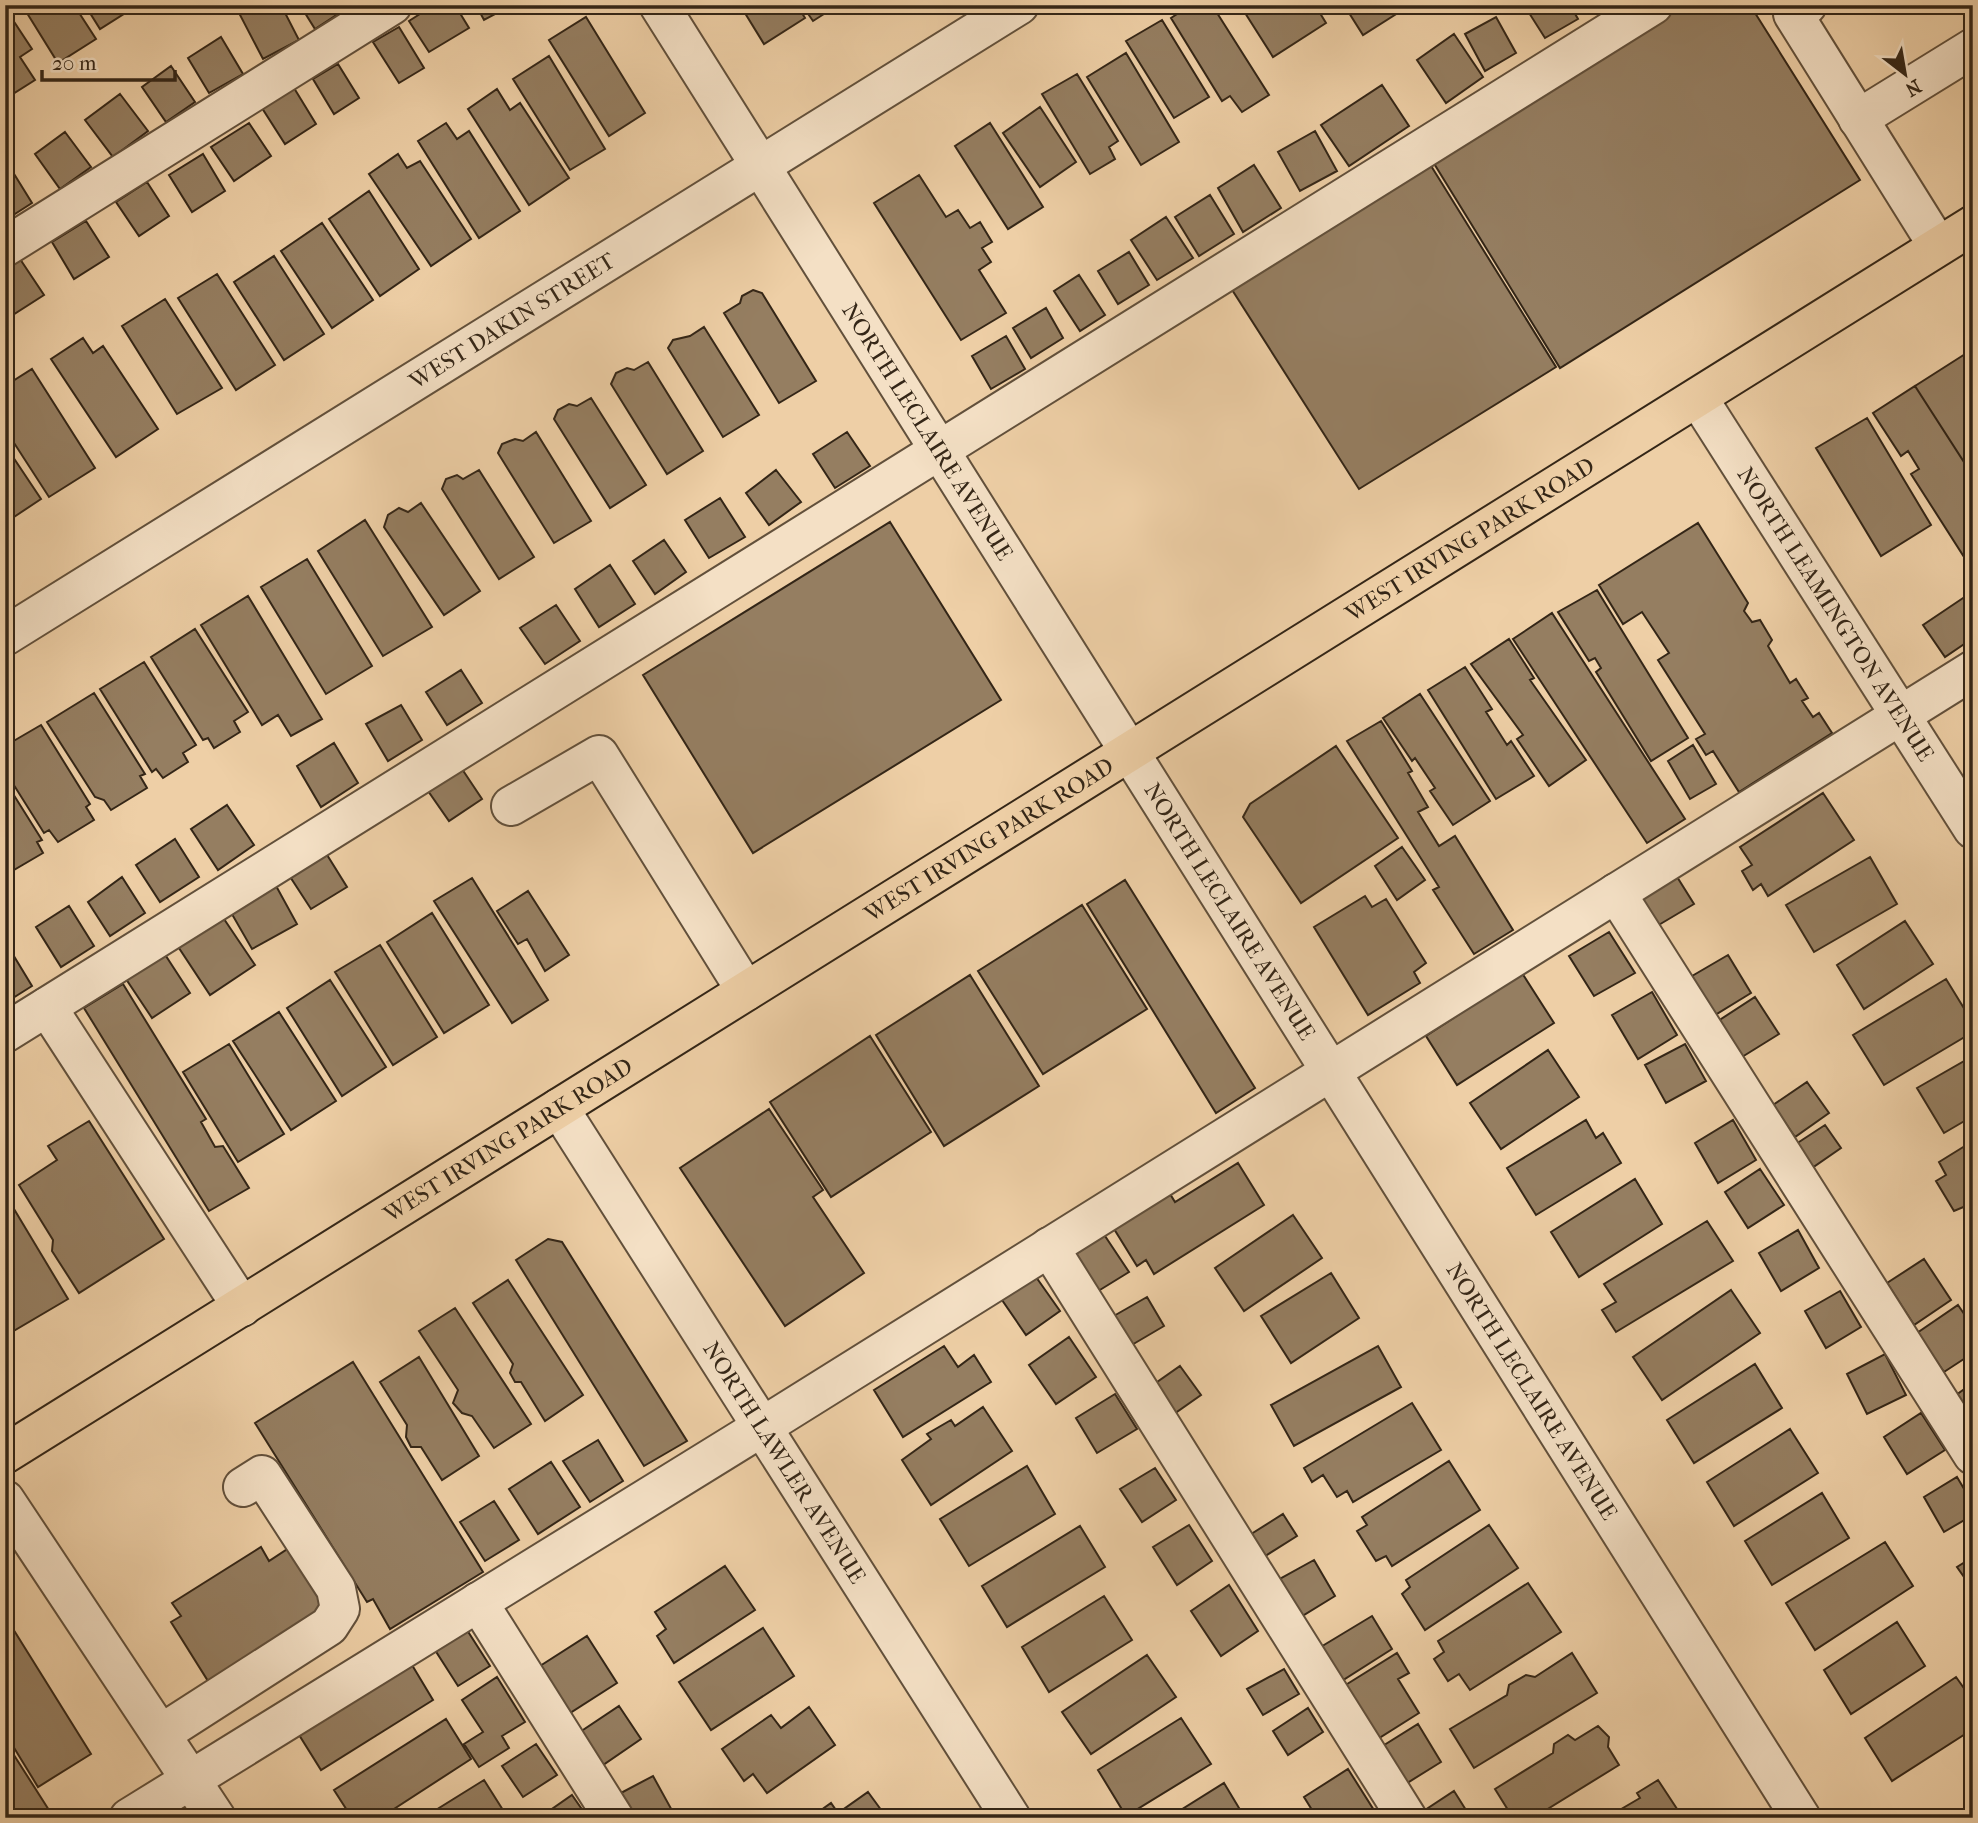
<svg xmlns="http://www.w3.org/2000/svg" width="1978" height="1823" font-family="'IM FELL French Canon',serif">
	<rect width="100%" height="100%" fill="#eecfa6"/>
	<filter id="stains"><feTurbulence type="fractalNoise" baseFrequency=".00286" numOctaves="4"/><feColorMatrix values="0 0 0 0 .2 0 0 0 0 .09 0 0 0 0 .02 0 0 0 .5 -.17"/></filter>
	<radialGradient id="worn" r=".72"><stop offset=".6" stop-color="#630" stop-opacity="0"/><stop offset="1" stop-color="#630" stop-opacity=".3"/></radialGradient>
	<path fill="#957e61" stroke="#342617" stroke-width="2" d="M22,5h52l22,34 -38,24z
		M85,5h53l-38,24z
		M254,5h27l18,35 -36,19 -24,-46z
		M300,5h45l2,3 -32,21z
		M434,5h21l14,23 -40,24 -20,-31z
		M476,5h36l-28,15z
		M740,5h57l8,13 -41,26z
		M802,5h36l-25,16z
		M1191,5h21l57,90 -27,17 -12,-16 -8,5 -51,-83z
		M1240,5h75l11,18 -53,34z
		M1344,5h53l4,6 -38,24z
		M1524,5h46l8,14 -33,19z
		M1673,5h77l110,175 -300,188 -130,-211 47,-32z
		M5,8l27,41 -12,8 15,23 -27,17 -3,-5z
		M586,17l59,96 -36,23 -60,-96z
		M1496,17l20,36 -31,18 -20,-37z
		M1162,20l47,77 -35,21 -48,-77z
		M399,27l25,41 -25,15 -26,-41z
		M1454,34l29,43 -37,26 -29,-43z
		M221,37l22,37 -34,19 -21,-35z
		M1126,53l53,89 -38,23 -54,-88z
		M549,56l56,93 -35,21 -57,-91z
		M338,64l21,34 -25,16 -21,-35z
		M171,66l24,36 -29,20 -24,-35z
		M1077,74l41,67 -9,6 6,12 -25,15 -48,-80z
		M1382,85l27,41 -60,40 -28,-41z
		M294,88l22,36 -31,20 -23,-36z
		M497,89l13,21 10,-7 49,75 -40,27 -61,-96z
		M120,94l28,37 -35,26 -28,-37z
		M1040,107l36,55 -36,25 -37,-54z
		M249,123l22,33 -37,25 -23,-34z
		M446,123l11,16 12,-8 51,80 -41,27 -61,-97z
		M990,123l53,84 -35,22 -53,-83z
		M1315,131l22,40 -37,20 -22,-39z
		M65,132l26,35 -31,22 -25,-35z
		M203,154l22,37 -33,21 -23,-37z
		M398,154l9,14 13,-7 51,78 -40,27 -62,-92z
		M1428,161l128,206 -197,122 -130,-204z
		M1254,165l27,43 -38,24 -25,-44z
		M11,169l21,34 -25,16 -2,-46z
		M919,175l27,42 12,-7 12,18 10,-6 12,20 -10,6 9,14 -12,8 27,43 -45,27 -87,-137z
		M147,182l22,34 -30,20 -23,-34z
		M369,191l50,78 -39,27 -51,-77z
		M1210,195l24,39 -35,22 -24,-39z
		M1166,217l27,41 -36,22 -26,-40z
		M86,221l23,36 -35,22 -22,-37z
		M322,223l51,77 -41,28 -51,-77z
		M1129,252l20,33 -31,19 -20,-33z
		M274,256l50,78 -40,26 -50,-78z
		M20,259l24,36 -36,23 -3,-6v-44z
		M217,274l58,91 -39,25 -58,-92z
		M1079,275l26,40 -25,16 -26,-40z
		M753,290l9,3 54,88 -37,22 -55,-90 16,-10 2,-7z
		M165,299l57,89 -45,26 -55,-88z
		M1046,308l17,30 -32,20 -18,-30z
		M704,327l55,88 -36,22 -55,-89 5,-8 17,-4z
		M1006,336l19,33 -34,20 -19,-33z
		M83,338l10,15 10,-7 55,83 -42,28 -65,-98z
		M1973,349v127l-58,-90z
		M648,362l55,89 -36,23 -56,-90 5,-11 11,-5 7,2z
		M32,369l63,99 -46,29 -44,-68v-43z
		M1915,386l58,90v95l-62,-97 8,-5 -11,-18 -7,5 -28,-43z
		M591,398l55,87 -36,23 -56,-89 4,-9 11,-6 8,2z
		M1867,418l64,107 -50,31 -65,-108z
		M536,432l55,89 -37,22 -56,-90 4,-9 13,-5 8,2z
		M847,432l23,34 -35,22 -22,-34z
		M5,445l36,54 -36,24z
		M479,470l55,87 -35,22 -57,-90 4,-10 11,-4 6,4z
		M776,470l25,32 -32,23 -23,-32z
		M720,498l25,39 -36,21 -24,-38z
		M421,503l59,88 -36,24 -60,-88 4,-12 11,-7 9,4z
		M365,520l67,107 -49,29 -65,-105z
		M890,522l111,178 -248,153 -110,-178z
		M1698,523l50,80 -4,8 8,11 8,-2 12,20 -4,6 22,37 6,-4 12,19 -6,3 11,16 6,-4 13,20 -93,59 -26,-41 -7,4 -10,-16 9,-5 -47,-74 11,-7 -27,-41 -19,12 -24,-39z
		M664,540l22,32 -31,22 -22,-33z
		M307,559l65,107 -46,28 -65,-107z
		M610,565l25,39 -36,23 -24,-38z
		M1597,590l91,148 -37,23 -55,-89 5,-4 -6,-10 -6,3 -31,-49z
		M1972,592l1,46 -28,19 -22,-32z
		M248,596l74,123 -31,17 -13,-21 -16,10 -61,-100z
		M556,605l24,36 -35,23 -25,-36z
		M1552,613l133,206 -38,24 -134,-204z
		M195,629l53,83 -14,9 6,11 -26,16 -6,-10 -5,2 -52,-83z
		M1509,639l25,39 -4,2 56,80 -37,26 -32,-47 6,-4 -52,-71z
		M144,662l52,83 -13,8 5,9 -25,16 -7,-9 -4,3 -52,-83z
		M1465,667l27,42 -6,3 21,33 4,-4 23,35 -38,23 -68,-109z
		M461,670l21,33 -35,22 -21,-33z
		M94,693l51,81 -5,2 7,12 -36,22 -7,-10 -9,-3 -48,-75z
		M1420,694l70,107 -37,24 -23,-34 5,-3 -20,-30 -3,3 -29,-43z
		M401,705l21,35 -34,21 -22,-37z
		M1381,721l31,50 -4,2 20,34 -10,5 21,34 16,-10 58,94 -39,24 -41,-64 6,-3 -92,-146z
		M41,725l49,79 -4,3 8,13 -36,22 -9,-12 -5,3 -39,-62v-25z
		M334,743l24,40 -37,24 -24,-41z
		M1693,745l23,39 -26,15 -22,-38z
		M1336,746l62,92 -97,65 -58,-86 7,-13z
		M460,766l22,33 -33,22 -23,-33z
		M5,781l37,59 -5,2 6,11 -36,21z
		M1823,793l31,47 -86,56 -7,-12 -8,6 -11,-19 10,-6 -12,-18z
		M227,805l27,40 -36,25 -27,-41z
		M175,839l24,38 -39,25 -24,-37z
		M1402,847l23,33 -28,20 -22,-34z
		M324,850l23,37 -36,22 -24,-37z
		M1870,857l27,47 -83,48 -28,-47z
		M1674,872l20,32 -37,22 -19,-32z
		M122,877l23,36 -35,23 -22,-34z
		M472,878l76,122 -36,23 -78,-122z
		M1125,880l130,208 -39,25 -129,-209z
		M275,884l22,40 -45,25 -23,-40z
		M528,891l41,64 -24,16 -18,-32 -9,5 -21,-33z
		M1365,896l7,11 14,-8 40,64 -12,9 6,11 -52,32 -54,-88z
		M1082,905l65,104 -104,65 -65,-103z
		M69,906l25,40 -33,21 -25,-40z
		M432,913l57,92 -45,28 -57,-91z
		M222,916l33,49 -45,30 -33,-50z
		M1905,921l28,43 -69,45 -27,-44z
		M1609,932l26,41 -41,23 -25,-40z
		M380,945l57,92 -44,28 -58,-93z
		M9,948l23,38 -27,17v-53z
		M164,953l26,40 -38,25 -26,-39z
		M1728,955l23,38 -36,22 -23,-39z
		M1522,973l32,50 -97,62 -31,-49z
		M970,975l69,111 -95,60 -68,-111z
		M1946,979l27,44v9l-89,53 -31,-50z
		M330,980l56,87 -44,29 -55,-88z
		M123,984l83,135 -5,3 14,25 8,-1 26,42 -40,23 -125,-203z
		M1652,992l25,43 -39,24 -26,-44z
		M1755,997l24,37 -37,23 -24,-36z
		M279,1012l57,89 -45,29 -58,-89z
		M870,1036l61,96 -100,65 -61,-95z
		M229,1044l55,90 -46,28 -55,-90z
		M1685,1044l21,37 -40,22 -21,-38z
		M1548,1050l31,47 -78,52 -31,-46z
		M1973,1056v60l-29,17 -27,-45z
		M1807,1082l22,31 -34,24 -22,-32z
		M769,1109l54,81 -10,7 51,76 -79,53 -105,-158z
		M1586,1120l10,18 7,-5 18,30 -85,52 -29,-47z
		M1733,1120l23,40 -38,23 -23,-40z
		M89,1121l75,118 -85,54 -27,-42 1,-11 -34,-55 38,-25 -9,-14z
		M1825,1125l16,23 -29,20 -16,-24z
		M1973,1141v62l-19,8 -18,-30 10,-6 -7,-13z
		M1238,1163l26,42 -110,69 -8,-14 -9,6 -26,-42 56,-35 8,13z
		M1760,1169l24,36 -36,23 -23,-36z
		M1635,1179l27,45 -83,53 -28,-45z
		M5,1194l63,105 -63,37z
		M1293,1215l29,43 -78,53 -29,-43z
		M1707,1221l26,40 -117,71 -14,-22 14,-8 -12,-18z
		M1798,1230l21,38 -38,23 -22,-38z
		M1103,1233l26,39 -34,21 -25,-40z
		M548,1239l14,3 125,199 -43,25 -128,-206z
		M1924,1259l27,41 -37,25 -27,-42z
		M1331,1273l28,45 -68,45 -30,-47z
		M1036,1277l24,34 -34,24 -24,-35z
		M508,1280l75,115 -38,26 -24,-39h-6l-5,-9 3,-9 -40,-61z
		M1731,1290l29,43 -98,67 -29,-43z
		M1840,1291l21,36 -35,21 -21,-37z
		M1147,1297l17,29 -34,20 -18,-29z
		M1958,1305l15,22v26l-29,19 -27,-39z
		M455,1308l76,116 -37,24 -22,-32 -10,-3 -9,-10 5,-13 -39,-59z
		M1069,1337l27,40 -40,27 -27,-39z
		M944,1346l14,21 16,-12 17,27 -88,55 -29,-47z
		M1378,1346l23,41 -107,59 -23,-41z
		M1885,1354l21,41 -39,19 -20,-40z
		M419,1357l60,99 -37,24 -21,-33h-10l-5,-10 1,-12 -27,-43z
		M353,1362l130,210 -93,57 -17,-30 -6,3 -112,-179z
		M1755,1364l27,44 -88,55 -27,-43z
		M1180,1366l21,29 -30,21 -21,-29z
		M1973,1383v36l-17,-24z
		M1115,1394l22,35 -40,24 -21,-35z
		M1412,1403l29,47 -88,52 -6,-11 -10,6 -14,-22 -11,7 -8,-14z
		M983,1407l29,44 -81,54 -29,-45 29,-21 -4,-5 24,-14 4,6z
		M1921,1413l24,37 -38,24 -23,-37z
		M1790,1429l28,44 -84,53 -27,-44z
		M598,1440l25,41 -33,21 -27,-41z
		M1449,1461l31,49 -88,56 -6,-10 -10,5 -19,-30 10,-6 -5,-8z
		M551,1462l29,45 -42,27 -29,-45z
		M1027,1466l28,48 -86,52 -29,-47z
		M1155,1468l21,32 -34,22 -22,-33z
		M1957,1477l16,27v11l-29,17 -20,-35z
		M1822,1493l27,45 -77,47 -27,-44z
		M494,1501l25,39 -34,21 -25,-39z
		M1283,1514l14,22 -35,22 -14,-22z
		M1189,1525l23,36 -35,24 -24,-38z
		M1489,1525l29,43 -93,62 -23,-36 8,-7 -4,-7z
		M1080,1526l25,41 -98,60 -25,-41z
		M1885,1542l28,44 -98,64 -29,-47z
		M261,1547l8,14 20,-13 37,59 -118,74 -37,-59 10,-6 -9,-13z
		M1973,1557v29l-2,1 -14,-20z
		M1314,1560l21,36 -36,22 -21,-38z
		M725,1566l30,44 -81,53 -17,-27 9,-7 -11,-17z
		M1528,1583l33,49 -91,58 -11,-16 -11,7 -14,-22 10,-7 -6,-11z
		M1229,1585l29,46 -37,25 -30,-45z
		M1104,1596l28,44 -83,52 -27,-45z
		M5,1616l86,138 -53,33 -33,-54z
		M1372,1616l20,33 -52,33 -21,-34z
		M1897,1622l28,44 -74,48 -27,-44z
		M763,1628l31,48 -83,54 -32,-48z
		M467,1630l23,36 -32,20 -23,-36z
		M587,1636l30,47 -47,30 -30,-47z
		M1397,1653l12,20 -11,6 21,34 -43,27 -32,-54z
		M1572,1653l25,40 -123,75 -24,-39 57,-34 2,-10 17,-10 9,2z
		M1147,1655l29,42 -85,57 -29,-42z
		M409,1660l24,40 -112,70 -25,-40z
		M1284,1669l15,25 -36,21 -16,-26z
		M497,1677l28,45 -23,14 7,12 -30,19 -15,-23 19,-12 -21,-32z
		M1956,1677l17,24v28l-81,52 -27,-43z
		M619,1706l22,33 -38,26 -23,-33z
		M809,1707l26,38 -68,48 -14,-19 -9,7 -22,-32 49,-34 10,13z
		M1308,1708l15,24 -35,23 -15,-24z
		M1181,1718l30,46 -85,52 -28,-46z
		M446,1719l25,40 -91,59h-28l-18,-28z
		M1418,1724l23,38 -37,23 -23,-38z
		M1598,1726l11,11 -1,10 11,18 -86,53h-20l-18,-29 58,-36 1,-9 14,-9 7,5z
		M5,1741l49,77h-49z
		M536,1744l21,31 -34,22 -21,-31z
		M1348,1769l29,46 -5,3h-55l-13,-21z
		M653,1776l21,38 -7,4h-35l-13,-24z
		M484,1780l24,38h-85z
		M1658,1780l25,38h-77l34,-20 -3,-5z
		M1224,1783l21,35h-77z
		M1454,1791l17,27h-45l-4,-6z
		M868,1792l19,26h-77l21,-15 7,10z
		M572,1795l16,23h-49z"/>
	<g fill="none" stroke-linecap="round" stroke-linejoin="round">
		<defs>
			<g id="minor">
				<path id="s1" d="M659,5l1142,1813"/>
				<path d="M1807,5l-14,9 145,232"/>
				<path d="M1858,119l115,-71"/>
				<path d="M5,247l387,-242"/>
				<path id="s2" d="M1698,398l275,431"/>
				<path id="s3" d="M5,636l1014,-631"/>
				<path d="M511,806l88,-51 147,236"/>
				<path d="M1616,893l357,562"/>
				<path d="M47,1007l195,300"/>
				<path d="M5,1033l1648,-1028"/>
				<path id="s4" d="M559,1108l452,710"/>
				<path d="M1049,1247l358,571"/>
				<path d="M5,1500l211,318"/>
				<path d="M478,1602l136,216"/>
				<path d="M161,1734l168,-108 11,-17 -4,-20 -74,-114 -19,12"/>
				<path d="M129,1818l633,-391 1211,-757"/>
			</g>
			<g id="major">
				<path id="s5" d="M5,1454l1968,-1229"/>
			</g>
		</defs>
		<use href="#minor" stroke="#62503b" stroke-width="42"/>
		<use href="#major" stroke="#342617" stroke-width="42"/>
		<use href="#minor" stroke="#f4e0c5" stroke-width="38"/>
		<use href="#major" stroke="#eecfa6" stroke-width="38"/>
	</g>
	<g text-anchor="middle" stroke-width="5" stroke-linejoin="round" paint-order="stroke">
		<g font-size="23" fill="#342617" stroke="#f4e0c5">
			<text dy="8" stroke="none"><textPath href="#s3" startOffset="597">WEST DAKIN STREET</textPath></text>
			<text dy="8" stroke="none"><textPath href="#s1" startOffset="504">NORTH LECLAIRE AVENUE</textPath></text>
			<text dy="8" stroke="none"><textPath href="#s5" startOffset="1727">WEST IRVING PARK ROAD</textPath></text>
			<text dy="8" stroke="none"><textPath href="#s2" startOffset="256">NORTH LEAMINGTON AVENUE</textPath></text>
			<text dy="8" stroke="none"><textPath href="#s5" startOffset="1160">WEST IRVING PARK ROAD</textPath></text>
			<text dy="8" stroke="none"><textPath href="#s1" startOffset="1071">NORTH LECLAIRE AVENUE</textPath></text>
			<text dy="8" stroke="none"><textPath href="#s5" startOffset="593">WEST IRVING PARK ROAD</textPath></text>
			<text dy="8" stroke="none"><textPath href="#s1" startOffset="1638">NORTH LECLAIRE AVENUE</textPath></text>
			<text dy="8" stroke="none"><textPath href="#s4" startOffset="420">NORTH LAWLER AVENUE</textPath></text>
		</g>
	</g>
	<rect width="1978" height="1823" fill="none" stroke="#eecfa6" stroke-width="28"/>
	<rect x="7" y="7" width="1964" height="1809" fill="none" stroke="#342617" stroke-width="3.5"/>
	<rect x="14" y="14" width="1950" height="1795" fill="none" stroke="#342617" stroke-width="2"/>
	<g transform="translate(1905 74) rotate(149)" stroke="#f4e0c5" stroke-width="5" paint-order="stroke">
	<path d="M0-5L12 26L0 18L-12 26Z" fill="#342617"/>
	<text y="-10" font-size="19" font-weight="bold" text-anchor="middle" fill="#342617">N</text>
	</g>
	<path d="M42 70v10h133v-10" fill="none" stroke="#342617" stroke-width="3.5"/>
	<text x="52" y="70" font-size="21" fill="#342617" stroke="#f4e0c5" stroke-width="5" paint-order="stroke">20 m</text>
	<rect width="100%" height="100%" filter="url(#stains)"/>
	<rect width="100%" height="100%" fill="url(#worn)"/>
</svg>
